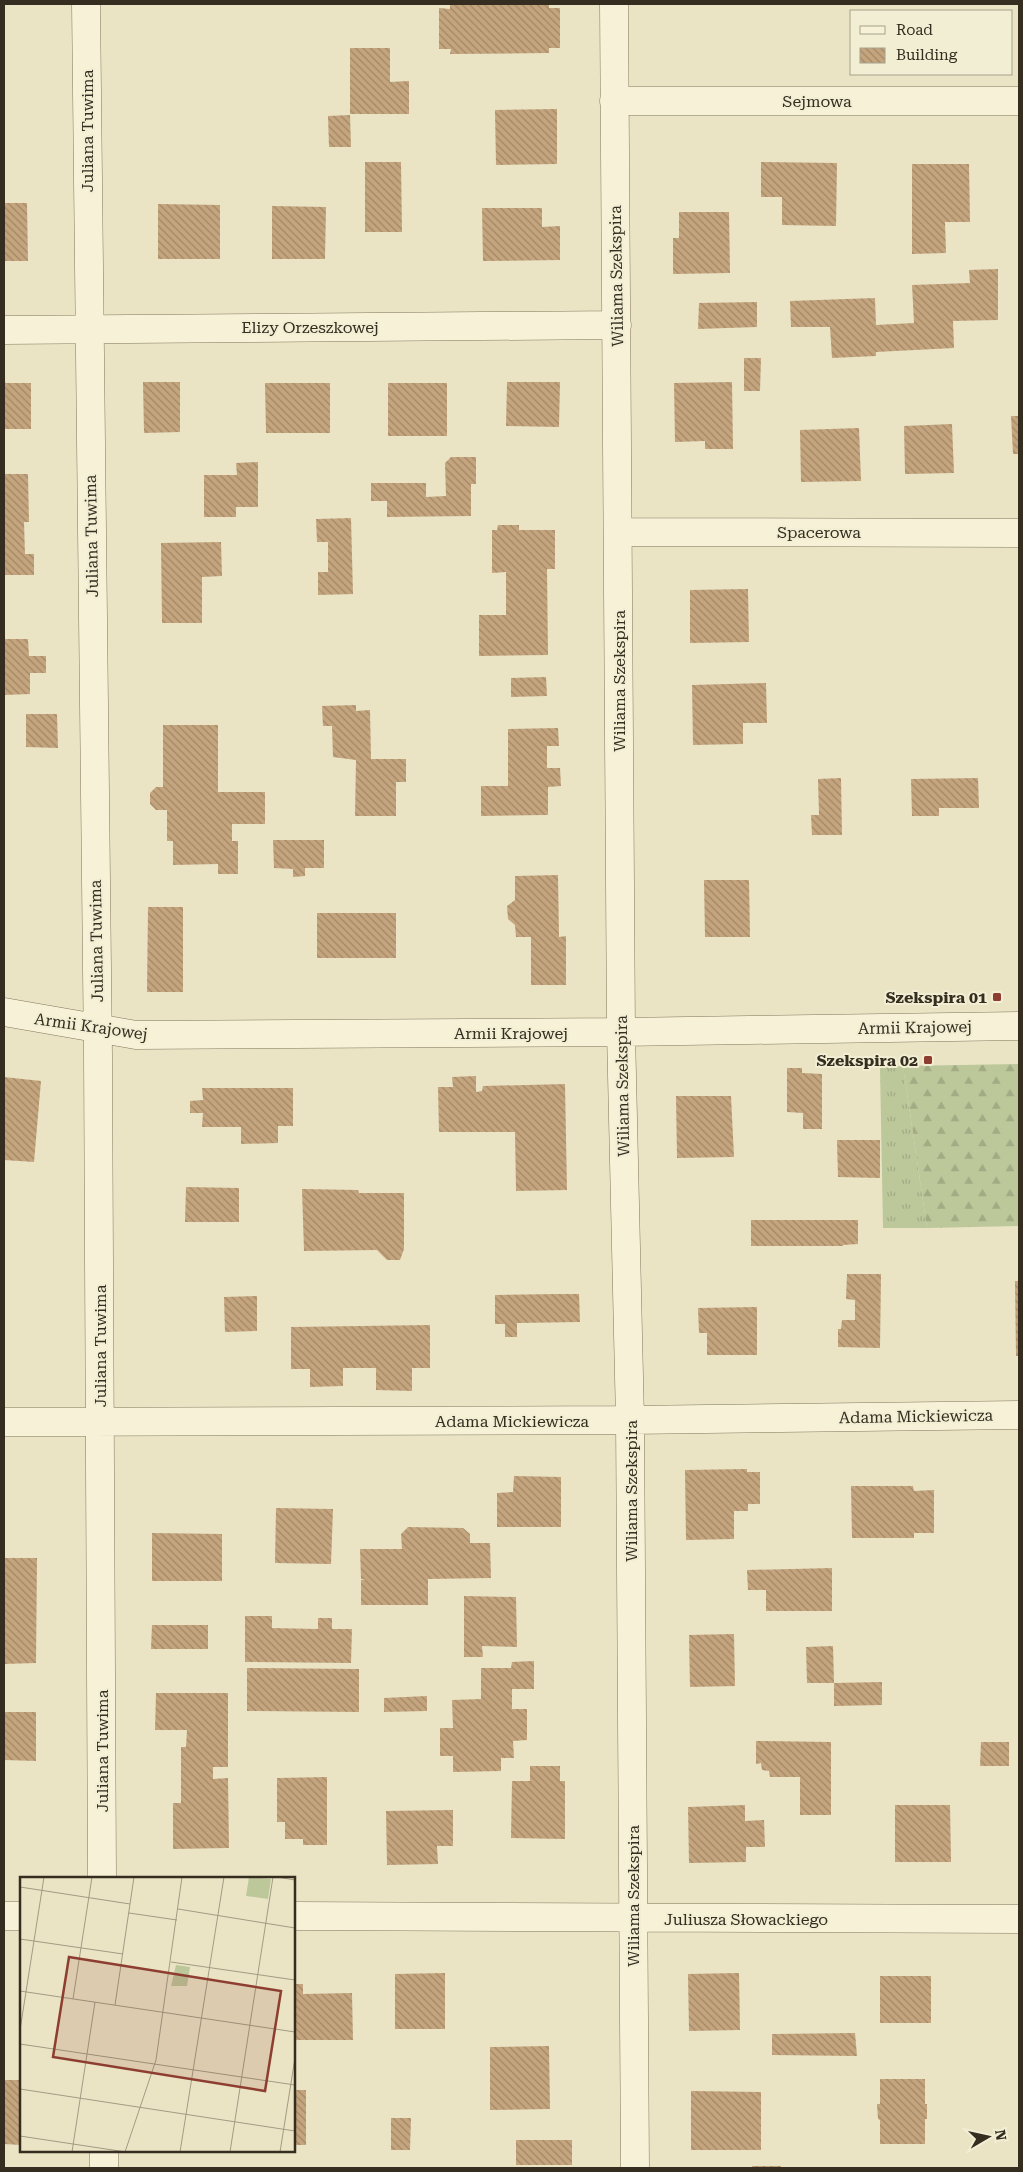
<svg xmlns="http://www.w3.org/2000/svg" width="1023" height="2172" font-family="'Roboto Serif',serif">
	<defs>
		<pattern id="grass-tufts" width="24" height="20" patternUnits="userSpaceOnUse" patternTransform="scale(1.25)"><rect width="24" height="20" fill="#bcc79a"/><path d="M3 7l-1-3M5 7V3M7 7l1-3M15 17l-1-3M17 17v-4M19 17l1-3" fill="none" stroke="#a2ab84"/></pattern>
		<pattern id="forest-firs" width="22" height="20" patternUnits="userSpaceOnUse" patternTransform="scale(1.25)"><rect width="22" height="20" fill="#bcc79a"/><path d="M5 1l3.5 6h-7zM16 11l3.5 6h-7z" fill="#a2ab84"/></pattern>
		<pattern id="building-back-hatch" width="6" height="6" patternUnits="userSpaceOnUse" patternTransform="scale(1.25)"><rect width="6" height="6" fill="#c5a57e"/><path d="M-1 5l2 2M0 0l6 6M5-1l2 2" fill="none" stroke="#a18767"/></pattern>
	</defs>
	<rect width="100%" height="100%" fill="#eae4c5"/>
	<path fill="url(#grass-tufts)" d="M903,1066l24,162h-44l-3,-161z"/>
	<path fill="url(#forest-firs)" d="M1019,1064v162l-92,2 -24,-162z"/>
	<path fill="url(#building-back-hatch)" d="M450,4h99v4h11v40h-11v5l-99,1 1,-5h-12v-41l11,1z
		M350,48h40v34l19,-1v33h-59z
		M557,109v55l-61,1 -1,-55z
		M350,115l1,32h-22l-1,-31z
		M365,162h36l1,70h-37z
		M761,162l76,1 -1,63 -54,-1v-28h-21z
		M912,164h57l1,58h-25l1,31 -34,1z
		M4,203h23l1,58h-24z
		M158,204l62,1v54h-62z
		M272,206l54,1 -1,52h-53z
		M482,208h60v19l18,-1v34l-77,1z
		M679,212h50l1,61 -57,1v-36h6z
		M998,269v51l-45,1 1,27 -78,4v4l-44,2 -2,-31h-39l-1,-26 85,-3 1,27 38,-2 -2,-38 58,-2 -1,-13z
		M757,302v25l-59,2 1,-26z
		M744,358h17l-1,33h-16z
		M4,381l2,2h25v46h-27z
		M143,382h37v50l-36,1z
		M507,382h53l-1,45 -53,-1z
		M732,382l1,67h-28v-8l-30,1 -1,-59z
		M265,383h65v50h-64z
		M388,383h59v53h-59z
		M1011,416h8v38h-6z
		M952,424l2,49 -49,1 -1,-48z
		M859,428l2,53 -60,1 -1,-52z
		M451,457h25v27h-5v32l-84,1v-16h-16v-18h55v14l20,-1 -1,-33z
		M258,462v45h-22v10h-32v-42h33l-1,-12z
		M4,474h24l1,48h-5l1,32h9v21h-30z
		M351,518l2,76 -35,1v-23h10v-30h-11l-1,-23z
		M498,525h21v5h36v39h-8l1,86 -69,1v-41h27v-43l-14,1v-43h5z
		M221,542l1,34 -20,1v46h-40l-1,-80z
		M748,589l1,53 -59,1v-53z
		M4,639h24l1,17h17v17h-16v21l-26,1z
		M546,677l1,19 -36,1v-19z
		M766,683l1,40h-24v21l-50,1 -1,-60z
		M356,705v6l14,-1 1,49h35v23h-10v34h-41l1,-56 -23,-3 -1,-31h-9l-1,-20z
		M26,714h31l1,34 -32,-1z
		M163,725h55v67h47v32h-33v17h6v33h-20v-10l-45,1v-24h-6v-31h-11l-6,-6v-11l6,-6h7z
		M558,728l1,18h-12v22h13l1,18 -13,1v28l-67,1v-30h27v-57z
		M841,778l1,57h-30l-1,-20h8l-1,-36z
		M978,778l1,30h-40v8h-27l-1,-37z
		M273,840h51v28h-19v8l-12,1v-8l-19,-1z
		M558,875l1,62 7,-1v49h-35v-48h-15l-1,-12 -7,-6 -1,-13 8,-6v-24z
		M704,880h45l1,57h-45z
		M148,907h35v85h-36z
		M317,913h79v45h-79z
		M787,1068h15v5l20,1v55h-19v-16l-16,-1z
		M476,1076v16l6,-1 1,-5 82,-2 2,106 -51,1 -1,-59h-76l-1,-45h15l-1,-10z
		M4,1077l37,4 -7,81 -30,-2z
		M202,1088h91v38h-15v17l-37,1v-17h-39l1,-14h-13v-12l13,-1z
		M676,1096h55l3,61 -57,1z
		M837,1140h43v38l-42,-1z
		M186,1187l53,1v34h-54z
		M302,1189l56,1 1,3h45v56l-4,11h-13l-10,-10 -73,1z
		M751,1220h107v24l-15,1v1h-92z
		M847,1274h34l-1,74 -42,-1v-18h3l1,-9h13v-20l-9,-1z
		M1015,1281h4v75h-3z
		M558,1294h21l1,28 -63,1v14h-12v-13h-10v-29z
		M257,1296v35l-32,1 -1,-35z
		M757,1307v48h-50v-22h-8l-1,-25z
		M430,1325v43h-18v23l-36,-1v-22h-33v18l-33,1v-18h-19v-42z
		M747,1469v3h13v32h-12v7h-14v28l-48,1 -1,-70z
		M514,1476l47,1v50h-64v-34l16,-1z
		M851,1486h62l1,5 20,-1v43h-20v5h-62z
		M276,1508l57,1 -2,55 -56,-1z
		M408,1527l55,1 7,6v9h20l1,35 -63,1v26h-67v-25l5,-1h-5l-1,-30h42l-1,-15z
		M152,1533l70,1v47h-70z
		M4,1558h33l-1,105 -32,1z
		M832,1568v43h-66v-21h-18l-1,-20z
		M464,1596l52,1 1,50 -35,-1 1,11h-19z
		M245,1616h27v12l46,1v-11h14v11h20l-1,34 -106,-1z
		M152,1625h56v24h-57z
		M734,1634l1,52 -45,1 -1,-52z
		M833,1646l1,37h-27l-1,-36z
		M534,1661v28h-22v20h15v31l-14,1 1,17h-13v13l-48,1v-16h-13v-28h13l-1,-28 29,-1v-31h30l1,-6z
		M247,1668l112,1v43l-112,-1z
		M882,1682v23l-48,1v-23z
		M156,1693h72v74h-15v12l15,-1 1,70 -56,1v-46h8v-56h5l1,-17h-32z
		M427,1696v15l-43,1v-14z
		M4,1712h32v49l-32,-1z
		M756,1741l75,1v73h-31v-38h-30l-1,-6 -7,-1 -1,-7 -5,1z
		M981,1742h28v24h-29z
		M530,1766h30v15h5v58l-54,-1 1,-57h18z
		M327,1777v68h-24v-6h-18v-17h-8v-44z
		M745,1805v16l19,-1 1,27h-19v15l-57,1 -1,-56z
		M895,1805h55l1,57h-56z
		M453,1810v36h-16l1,18 -51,1 -1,-54z
		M445,1973v56h-50v-55z
		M739,1973l1,57 -51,1 -1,-57z
		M880,1976h51v47h-51z
		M294,1984h9v10l49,-1 1,47h-59z
		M855,2033l2,23 -85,-1v-21z
		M549,2046l1,63 -60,1v-63z
		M880,2079h45v25h2v15h-2v25h-45v-24l-2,-1 -1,-15h3z
		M4,2080h17v65l-17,-1z
		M294,2090h12v55h-12z
		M691,2091l70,1v58h-70z
		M391,2118h20l-1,32h-19z
		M516,2140h56v25h-56z
		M752,2166h29v2h-29z"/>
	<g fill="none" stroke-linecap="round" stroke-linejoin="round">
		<defs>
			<path id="street" d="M86,4l12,1052 4,822
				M614,4l7,1028 9,388 5,748
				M614,101h405
				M4,330l613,-5
				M618,532l401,1
				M4,1012l132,23 485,-3 398,-6
				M4,1422l626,-2 389,-5
				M4,1916h17
				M294,1916l725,3
				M104,2151v17"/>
		</defs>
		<use href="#street" stroke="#84775c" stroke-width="29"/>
		<use href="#street" stroke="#f6f1d7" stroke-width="28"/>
	</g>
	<g fill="#8e3d31" stroke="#f2eed4" stroke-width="2">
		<rect x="992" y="992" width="10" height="10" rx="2.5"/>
		<rect x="923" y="1055" width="10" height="10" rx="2.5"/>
	</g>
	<g text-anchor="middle" stroke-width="4" stroke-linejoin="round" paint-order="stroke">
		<g font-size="16" fill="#352d1f" stroke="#f2eed4">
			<text x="817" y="107">Sejmowa</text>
			<text transform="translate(87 131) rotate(-90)" y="6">Juliana Tuwima</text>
			<text transform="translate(616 276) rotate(-91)" y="6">Wiliama Szekspira</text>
			<text x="310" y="333">Elizy Orzeszkowej</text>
			<text x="819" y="538">Spacerowa</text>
			<text transform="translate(91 536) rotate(-91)" y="6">Juliana Tuwima</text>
			<text transform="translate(619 681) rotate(-90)" y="6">Wiliama Szekspira</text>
			<text transform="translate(96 941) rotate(-91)" y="6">Juliana Tuwima</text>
			<text transform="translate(91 1026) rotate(8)" y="6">Armii Krajowej</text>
			<text transform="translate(915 1027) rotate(-1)" y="6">Armii Krajowej</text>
			<text x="511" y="1039">Armii Krajowej</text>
			<text transform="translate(622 1086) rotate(-91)" y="6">Wiliama Szekspira</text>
			<text transform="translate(100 1346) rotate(-90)" y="6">Juliana Tuwima</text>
			<text transform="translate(916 1416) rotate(-1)" y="6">Adama Mickiewicza</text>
			<text x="512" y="1427">Adama Mickiewicza</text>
			<text transform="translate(631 1491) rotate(-90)" y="6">Wiliama Szekspira</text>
			<text transform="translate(102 1751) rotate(-90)" y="6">Juliana Tuwima</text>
			<text transform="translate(633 1896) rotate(-90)" y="6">Wiliama Szekspira</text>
			<text x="746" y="1925">Juliusza Słowackiego</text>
		</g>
		<g font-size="16" font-weight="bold" fill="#352d1f" stroke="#f2eed4" text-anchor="end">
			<text x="987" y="1003">Szekspira 01</text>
			<text x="918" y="1066">Szekspira 02</text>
		</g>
	</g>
	<g transform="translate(20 1877)">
		<rect width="275" height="275" fill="#eae4c5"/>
		<path d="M229,0l22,2 -3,20 -22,-3z" fill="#bcc79a"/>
		<path d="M156,88l14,2 -3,19h-16z" fill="#bcc79a"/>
		<path fill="none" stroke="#a29b83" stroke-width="1" d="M257,0l18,3M0,10l110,17M158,32l117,19M109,36l48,7M0,62l103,15M151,85l124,18M0,114l275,41M53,122l19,-122M95,128l19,-128M0,153l24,-153M0,167l275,41M0,212l275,42M0,259l106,16M52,275l23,-150M105,275l31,-92 26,-183M160,275l44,-275M210,275l43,-275M260,275l15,-94"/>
		<path fill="#8e3d31" fill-opacity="0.15" stroke="#8e3d31" stroke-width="2.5" d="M49,80l212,34 -16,100 -212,-34z"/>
		<rect width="275" height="275" fill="none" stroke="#352d1f" stroke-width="2.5"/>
	</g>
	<rect width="1023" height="2172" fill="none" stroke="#352d1f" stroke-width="10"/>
	<rect x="850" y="10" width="162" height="65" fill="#f2eed4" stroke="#a6a18c"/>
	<rect x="860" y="26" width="25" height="8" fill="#f6f1d7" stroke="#a6a18c"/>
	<text x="896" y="35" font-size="15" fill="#352d1f">Road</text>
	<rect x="860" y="48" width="25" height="15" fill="url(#building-back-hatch)" stroke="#a6a18c"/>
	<text x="896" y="60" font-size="15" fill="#352d1f">Building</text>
	<g transform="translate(988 2137) rotate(81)" stroke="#f2eed4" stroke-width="4" paint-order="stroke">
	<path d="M0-4L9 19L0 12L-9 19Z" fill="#352d1f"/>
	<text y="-8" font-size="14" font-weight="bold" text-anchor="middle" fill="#352d1f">N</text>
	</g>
</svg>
